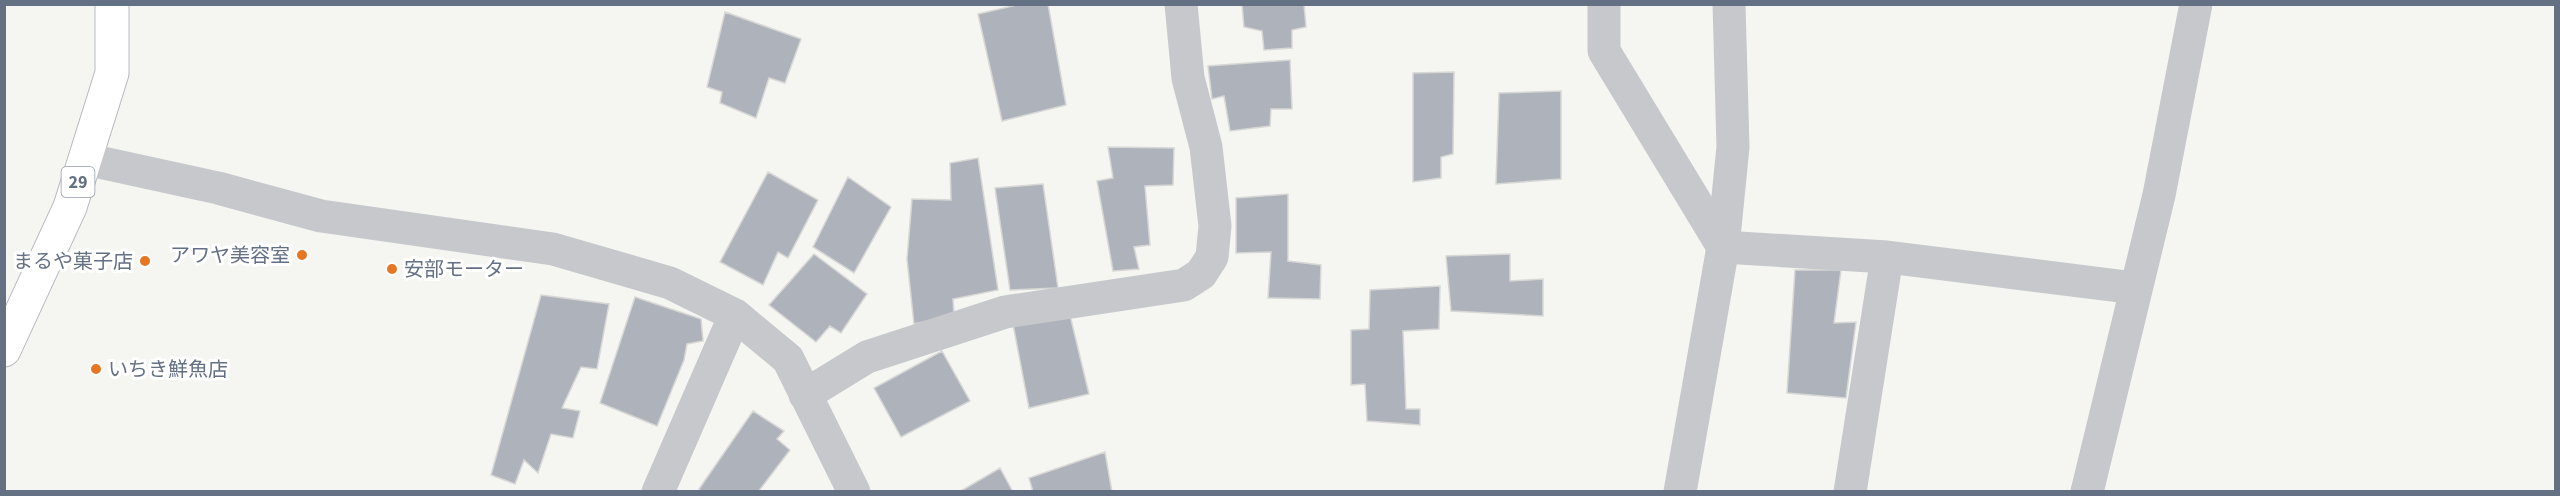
<svg xmlns="http://www.w3.org/2000/svg" width="2560" height="496" font-family="'Source Sans 3','Noto Sans JP',sans-serif">
	<rect width="100%" height="100%" fill="#f5f6f2"/>
	<path fill="#aeb3bb" stroke="#d7d7d5" stroke-width="1.5" d="M1021,4h27l18,101 -64,16 -24,-107z
		M1242,4h62l2,23 -14,3v18l-28,2 -2,-19 -18,-4z
		M725,12l76,27 -16,44 -16,-5 -13,40 -36,-15 2,-11 -15,-5z
		M1290,60l2,49h-21l-1,17 -40,5 -6,-35 -12,3 -4,-33z
		M1454,72l-1,82 -12,3v21l-28,4v-109z
		M1561,91v88l-65,5 3,-91z
		M1108,147l66,1 -1,37 -28,1 5,59 -16,2 5,22 -26,2 -16,-90 16,-3z
		M978,158l20,132 -45,9 1,16 -40,9 -7,-65 5,-60 39,1 -1,-37z
		M768,172l50,28 -30,58 -10,-6 -15,33 -43,-23z
		M848,177l43,30 -37,66 -41,-26z
		M1043,184l15,104 -48,2 -15,-102z
		M1288,194v67l33,4 -1,34 -52,-1 3,-46 -35,1v-55z
		M814,254l53,40 -26,39 -11,-7 -14,16 -47,-37z
		M1510,254v27l33,-2v37l-92,-5 -5,-55z
		M1795,270h46l-7,53 22,-1 -10,76 -59,-5z
		M1440,286l-1,43 -36,2 3,78h14v16l-53,-4 -2,-37 -14,1v-55l18,-1 1,-39z
		M541,295l68,9 -12,65 -16,-2 -19,41 18,3 -7,27 -22,-4 -13,39 -14,-13 -9,24 -24,-9z
		M635,297l66,22 2,22 -16,3 -3,16 -27,66 -57,-23z
		M1068,307l21,87 -60,14 -17,-89z
		M942,351l28,50 -69,36 -27,-49z
		M753,411l31,20 -7,8 13,11 -32,42h-56l-3,-3z
		M1105,452l7,40h-79l-4,-14z
		M1000,468l13,24h-54z"/>
	<g fill="none" stroke-linecap="round" stroke-linejoin="round">
		<defs>
			<path id="primary" d="M4,350l66,-143 42,-134v-69"/>
		</defs>
		<use href="#primary" stroke="#b6b9be" stroke-width="35"/>
		<path stroke="#c6c8cc" stroke-width="33" d="M1604,4v47l119,196 164,10 248,31
			M85,159l133,29 103,28 232,33 117,34 65,32 53,44 66,133
			M805,395l62,-38 138,-45 179,-27 17,-11 11,-17 3,-31 -9,-79 -18,-69 -7,-74
			M658,492l77,-177
			M1850,492l37,-235
			M2087,492l72,-297 37,-191"/>
		<path stroke="#c6c8cc" stroke-width="33" d="M1680,492l43,-245 10,-100 -4,-143"/>
		<use href="#primary" stroke="#fff" stroke-width="33"/>
	</g>
	<g fill="#e67622" stroke="#fff" stroke-width="2">
		<circle cx="302" cy="255" r="6"/>
		<circle cx="145" cy="261" r="6"/>
		<circle cx="392" cy="269" r="6"/>
		<circle cx="96" cy="369" r="6"/>
	</g>
	<g text-anchor="middle" stroke-width="6" stroke-linejoin="round" paint-order="stroke">
		<rect fill="#fff" stroke="#929ba9" stroke-width="1.5" x="61.5" y="167" width="33" height="30" rx="4.5"/>
		<g font-size="18" font-weight="bold" fill="#647084">
			<text x="78" y="188">29</text>
		</g>
		<g font-size="20" fill="#647084" stroke="#fff" text-anchor="end">
			<text x="290" y="262">アワヤ美容室</text>
			<text x="133" y="268">まるや菓子店</text>
			<text x="404" y="276" text-anchor="start">安部モーター</text>
			<text x="108" y="376" text-anchor="start">いちき鮮魚店</text>
		</g>
	</g>
	<rect width="2560" height="496" fill="none" stroke="#647084" stroke-width="12"/>
</svg>
